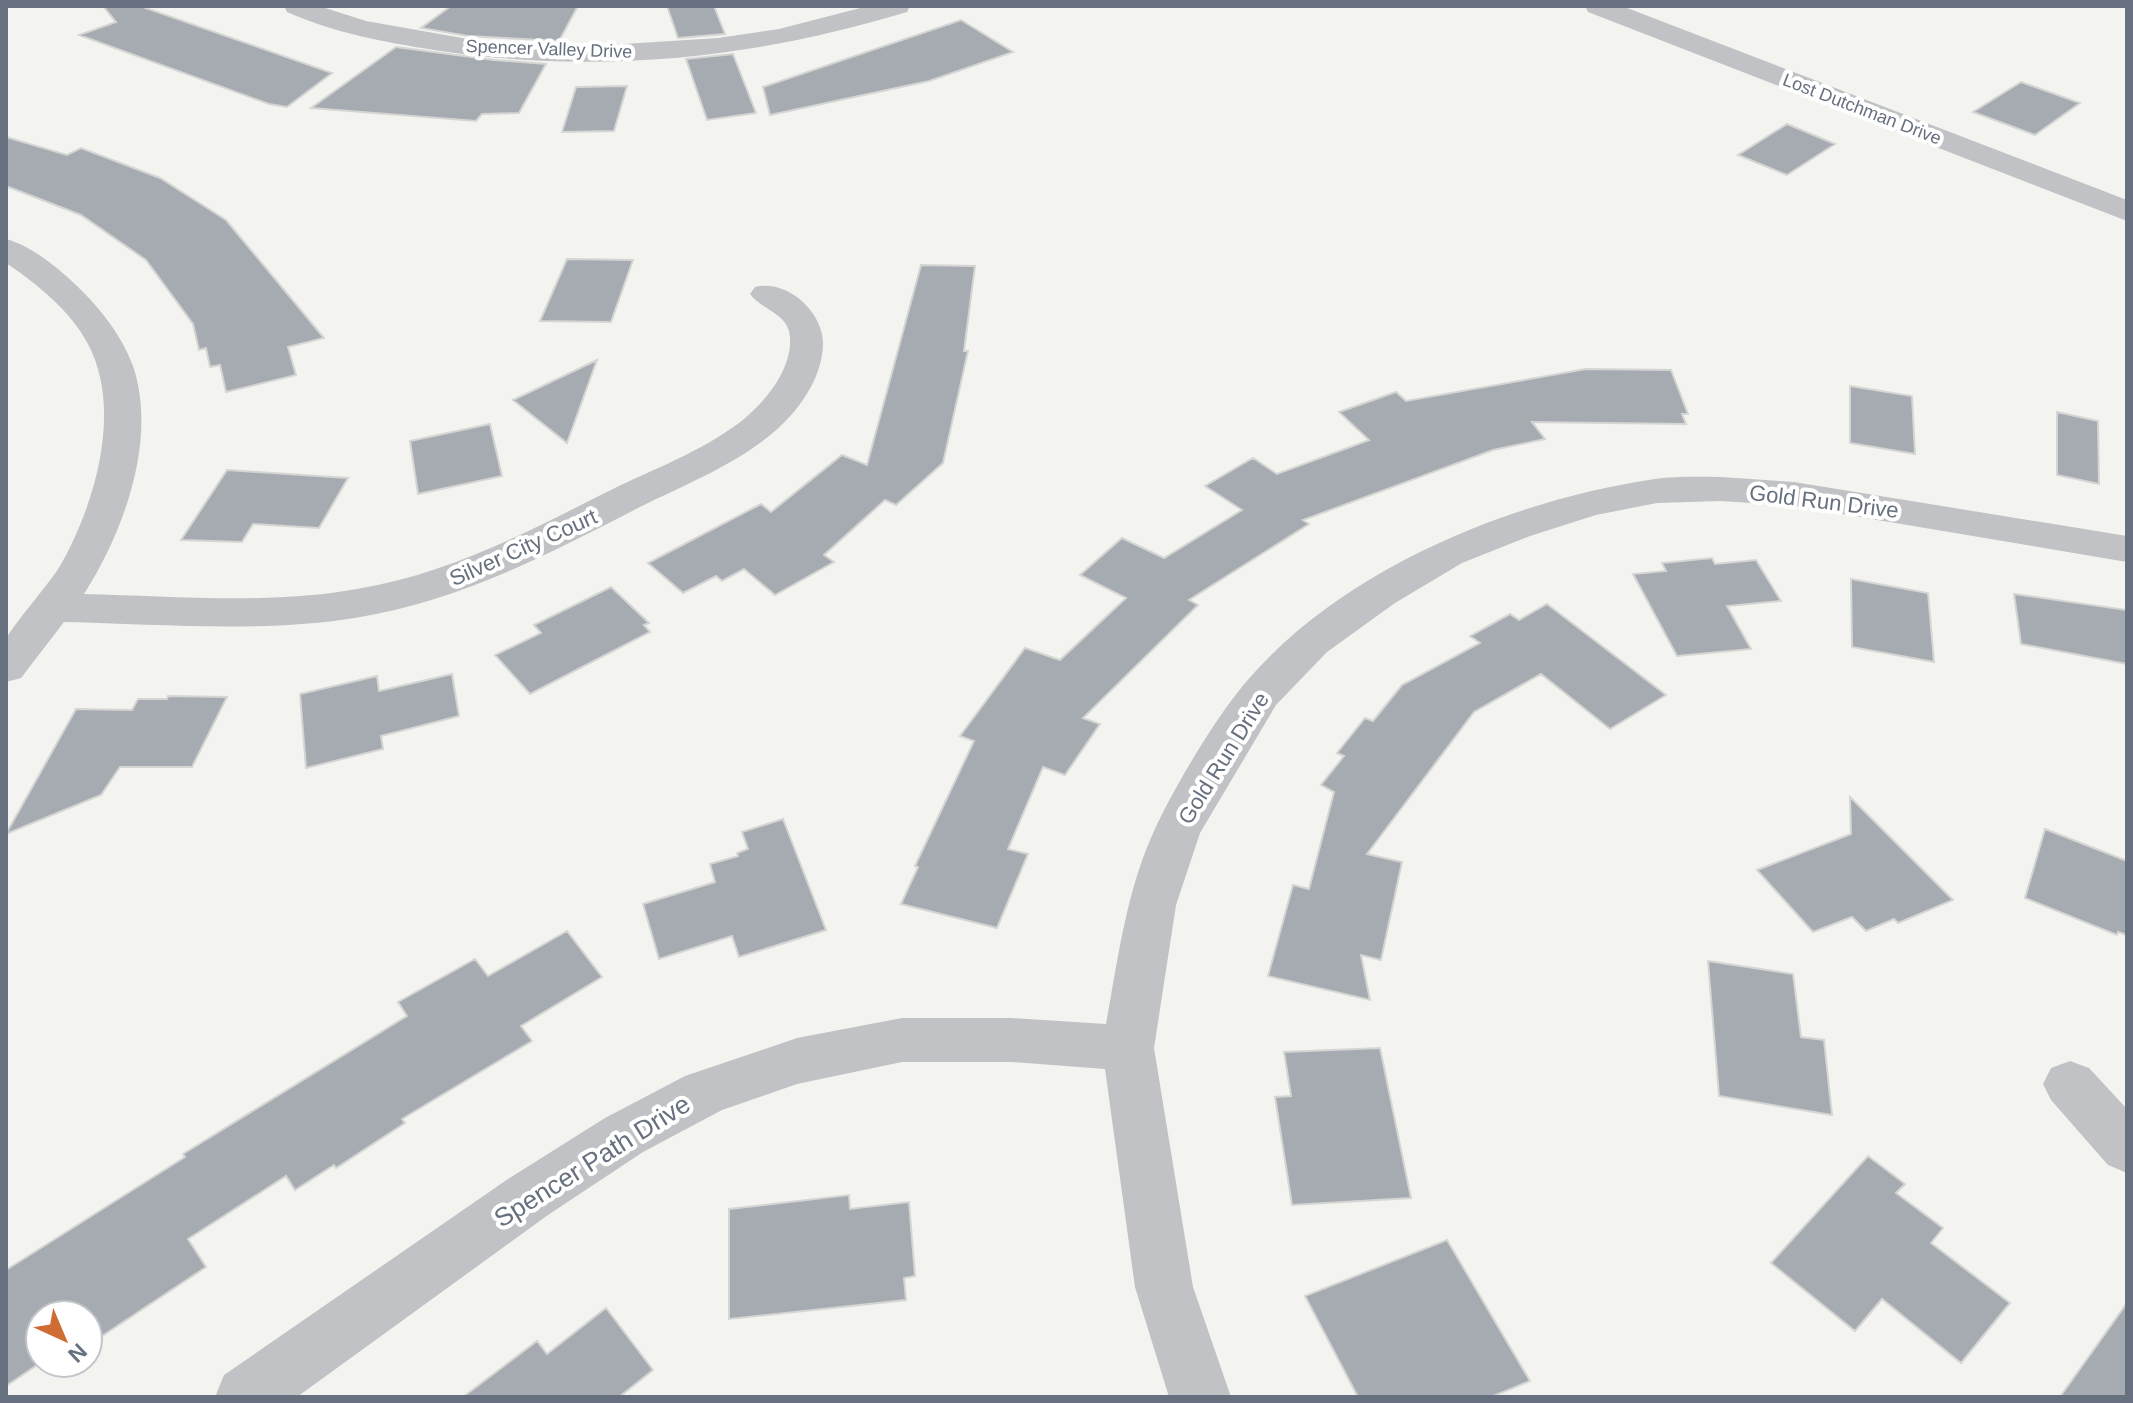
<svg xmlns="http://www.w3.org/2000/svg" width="2133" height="1403" font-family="Helvetica,sans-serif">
	<rect width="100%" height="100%" fill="#f3f4f0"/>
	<path fill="#a6abb2" stroke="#d5d5d3" stroke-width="2" d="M103,6h37l192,67 -45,34 -18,-3 -190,-69 37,-13z
		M451,6h127l-19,35 -91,-5 -47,-8z
		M667,6h47l11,28 -47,4z
		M961,20l52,32 -84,29 -159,34 -7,-28z
		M396,47l98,13 52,4 -27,49 -37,1 -6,7 -165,-13z
		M733,54l23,59 -49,7 -21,-61z
		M2021,82l59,21 -45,32 -62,-23z
		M627,86l-13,45 -52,1 14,-45z
		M1787,124l48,20 -48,31 -49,-20z
		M6,137l61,18 14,-7 79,30 66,42 98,118 -36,9 8,28 -70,17 -6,-27 -10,2 -4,-19 -7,2 -6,-26 -47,-64 -65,-45 -75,-29z
		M567,259l66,1 -22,62 -71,-1z
		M921,265l54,1 -11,85h4l-25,112 -47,42 -11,-5 -61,55 10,7 -59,33 -31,-26 -22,12 -6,-5 -33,17 -35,-30 113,-59 10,8 71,-57 25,10z
		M597,360l-30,83 -54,-43z
		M1586,369l85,1 17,44h-6l4,10 -154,-2 13,17 -52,11 -190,70 6,4 -120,76 9,5 -115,113 17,6 -35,51 -22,-8 -35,82 20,5 -31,74 -96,-24 17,-37 -3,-1 59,-125 -14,-5 65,-88 35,12 66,-62 -46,-23 42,-37 42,20 78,-48 -37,-24 48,-28 24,16 92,-34 -30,-28 57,-20 10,9z
		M1850,386l62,10 3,58 -65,-11z
		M2057,412l41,9 1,63 -42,-9z
		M490,424l12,52 -84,18 -8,-53z
		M227,470l91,6 30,2 -29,50 -66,-4 -11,18 -61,-2z
		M1712,558l3,6 41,-4 25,41 -54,5 24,43 -74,7 -44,-82 33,-3 -4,-8z
		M1851,579l77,14 6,69 -82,-15z
		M611,587l38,36 -5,2 6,7 -120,62 -35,-39 46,-22 -7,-8z
		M2014,594l113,16v54l-106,-20z
		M1547,604l119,91 -56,34 -69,-55 -67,38 -107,142 35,8 -21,98 -20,-5 9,45 -102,-24 25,-91 16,4 25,-97 -13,-7 23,-29 -7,-3 28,-35 8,3 29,-36 78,-42 -10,-7 40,-22 9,6z
		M452,674l7,42 -78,20 2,13 -77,19 -6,-74 77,-18 2,15z
		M168,696l59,1 -35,70h-72l-19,28 -95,39 70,-125 56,1 6,-11h29z
		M1850,797l103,103 -55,23 -4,-4 -28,12 -14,-14 -39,15 -56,-62 94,-36z
		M783,819l43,111 -87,27 -7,-21 -73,23 -16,-55 72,-22 -5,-18 28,-8 -1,-3 11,-4 -6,-17z
		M2045,829l82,32v74l-9,-3 -1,3 -92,-37z
		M567,931l35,46 -81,49 11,15 -130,78 3,4 -69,45 -2,-3 -39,25 -9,-14 -98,63 18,28 -110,73 -6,-11 -2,2v-16h-48v48l-34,23v-116l179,-113 -2,-3 224,-138 -9,-14 77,-43 13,17z
		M1708,961l85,13 8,63 23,3 8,75 -113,-19z
		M1380,1048l31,150 -119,7 -17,-108 16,-1 -7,-44z
		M1868,1156l37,28 -9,9 47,35 -12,15 79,60 -49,60 -79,-64 -27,32 -84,-68z
		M849,1195l1,14 59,-7 6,74 -11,2 2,22 -177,19v-110z
		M1447,1240l83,141 -39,16h-133l-53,-101z
		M2127,1303v94h-67z
		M606,1308l47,62 -34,27h-156l74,-56 10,13z"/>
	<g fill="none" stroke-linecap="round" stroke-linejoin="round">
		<path fill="#c0c2c5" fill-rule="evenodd" d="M284,6h35l47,15 102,18 124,7 126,-8 61,-9 89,-23h42l-3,6c-155,47 -313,63 -473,38 -50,-8 -100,-17 -147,-38z
			M1585,6h37l505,194v21l-539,-209z
			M6,239c26,7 52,29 71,47 23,22 45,50 56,80 25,74 -10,167 -49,228 89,2 184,11 273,-5 99,-17 175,-60 264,-104 41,-19 88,-38 123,-66 24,-20 52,-55 45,-88 -5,-18 -29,-23 -39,-37l5,-7c33,-8 69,26 68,58 -1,35 -27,70 -54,91 -37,30 -85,49 -127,70 -98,50 -177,93 -287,112 -95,15 -195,6 -291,4l-43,56 -15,4c0,-13 -3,-30 0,-42 3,-11 45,-58 54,-74 35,-61 63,-156 28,-222 -18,-34 -51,-60 -82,-81z
			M1721,477l73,5 333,54v26l-333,-56 -73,-5 -64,2 -61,12 -66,21 -68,27 -67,40 -68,49 -51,53 -76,128 -24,72 -22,143 39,239 38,110h-62l-34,-110 -30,-218 -94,-7h-109l-105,22 -75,26 -79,42 -95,63 -251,182h-82l9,-22 284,-196 97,-61 80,-42 112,-38 105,-20h109l95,6c12,-65 20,-132 48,-193 19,-42 62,-114 92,-149 96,-113 265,-182 409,-203 21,-3 44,-2 66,-2z
			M2070,1061l19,7 38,41v64l-19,-8 -57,-65 -8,-16 8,-16z"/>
	</g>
	<g text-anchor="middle" stroke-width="8" stroke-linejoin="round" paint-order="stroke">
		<g font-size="18" fill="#66707e" stroke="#fff">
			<text transform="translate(549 49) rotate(2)" y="6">Spencer Valley Drive</text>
			<text transform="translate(1862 109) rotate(21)" y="6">Lost Dutchman Drive</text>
		</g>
		<g font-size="22" fill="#66707e" stroke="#fff">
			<text transform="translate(1824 501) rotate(7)" y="8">Gold Run Drive</text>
			<text transform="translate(523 547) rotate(-24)" y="8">Silver City Court</text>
			<text transform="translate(1223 758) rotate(-58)" y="8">Gold Run Drive</text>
		</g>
		<g font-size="26" fill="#66707e" stroke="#fff">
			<text transform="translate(592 1161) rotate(-32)" y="9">Spencer Path Drive</text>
		</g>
	</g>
	<rect width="2133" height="1403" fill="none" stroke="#66707e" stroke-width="16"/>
	<g transform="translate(64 1339) rotate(136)"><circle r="38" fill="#ffffff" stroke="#c2c6cb" stroke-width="2"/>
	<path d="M0-6L14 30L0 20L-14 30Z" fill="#cf6c34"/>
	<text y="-12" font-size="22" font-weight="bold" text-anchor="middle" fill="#66707e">N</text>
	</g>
</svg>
